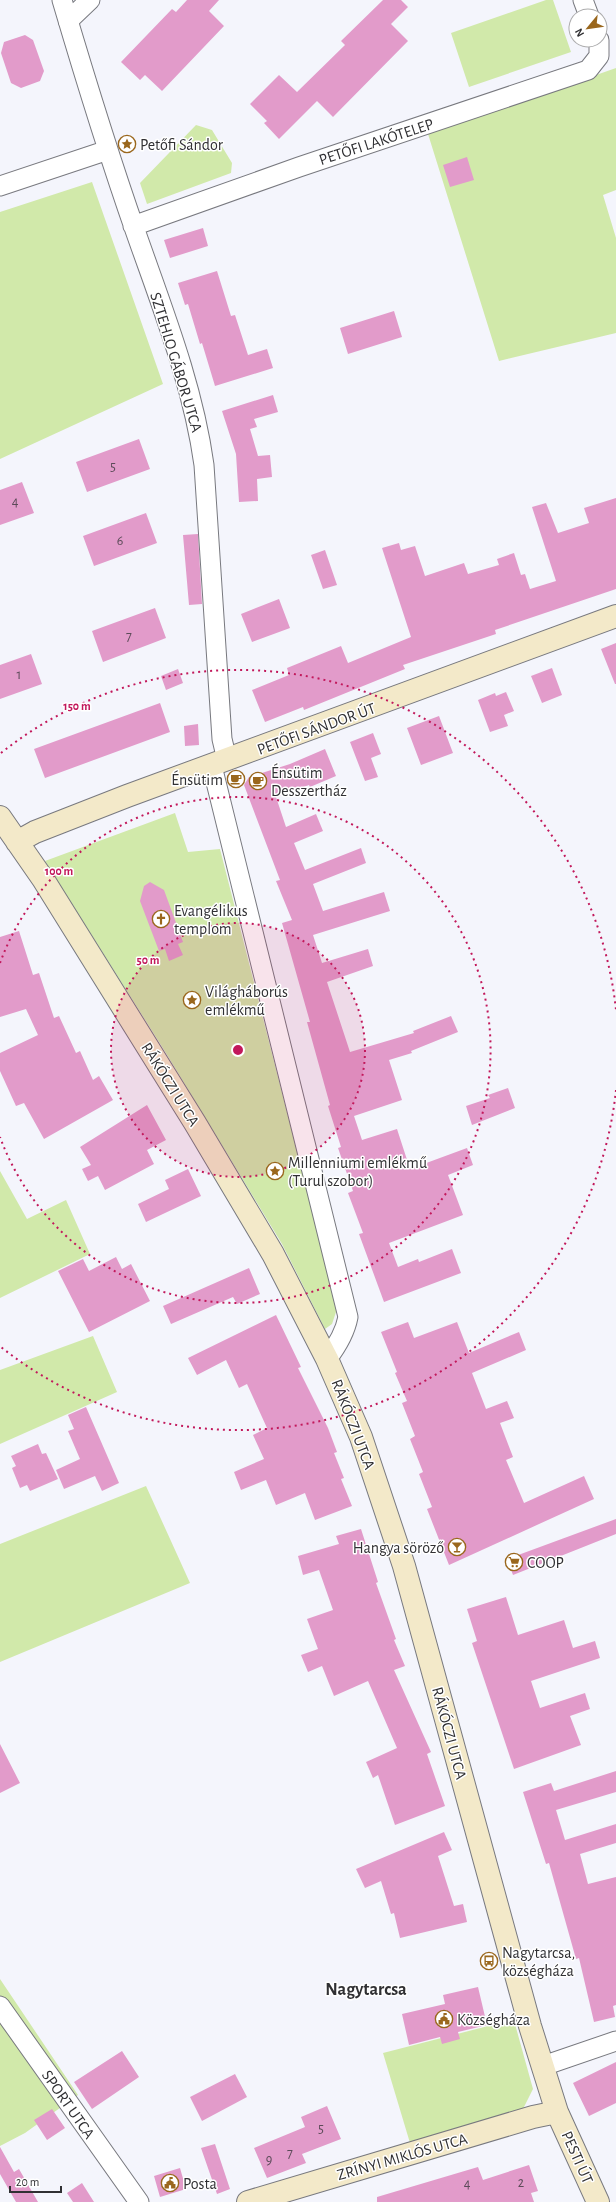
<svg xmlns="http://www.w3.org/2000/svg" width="616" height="2202" font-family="'Alegreya Sans',sans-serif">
	<rect width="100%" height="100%" fill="#f4f5fc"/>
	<path fill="#d1e9aa" d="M546,0h7l18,52 -102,35 -18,-54z
		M616,68v122l-13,5 13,43v95l-117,28 -71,-227z
		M196,125l16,5 20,33 -1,10 -84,31 -7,-21z
		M92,182l71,202 -163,75v-247z
		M175,813l13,39 32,-3 117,460 -5,15 -7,5 -43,-85 -118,-194 -119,-189z
		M0,1171l27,48 39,-19 24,54 -90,44z
		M93,1336l24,56 -117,52v-74z
		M146,1486l44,97 -190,79v-118z
		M0,1979l78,116 -53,38 -25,13z
		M496,2024h19l18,65 -10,20 -113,34 -27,-90z"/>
	<path fill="#e29bca" d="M187,0h32l-10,11 15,15 -62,65 -17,-16 -5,5 -19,-18 51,-53 4,3z
		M383,0h18l7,7 -17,17 17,17 -75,76 -16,-16 -38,38 -15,-16 3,-2 -17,-17 29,-29 18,17 48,-47 -4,-4z
		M25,35l8,5 11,31 -4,10 -19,7 -10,-5 -10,-30 3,-11z
		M467,157l7,23 -24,7 -7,-22z
		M203,228l5,18 -38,12 -6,-18z
		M217,271l14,45 4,-1 13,40 19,-6 6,19 -58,18 -13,-43 -2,1 -12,-40 -3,1 -7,-22z
		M394,311l8,26 -54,17 -8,-26z
		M273,395l5,17 -24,7 3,8 -7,2 8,27 12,-1 2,22 -15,2 1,22 -19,1 -3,-48 -14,-43z
		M139,439l11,30 -63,23 -11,-30z
		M22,482l12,31 -34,12v-35z
		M616,498v91l-121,41 1,4 -93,31 2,4 -101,41 -1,-3 -38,15 -13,-32 37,-15 -2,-7 54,-22 7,17 63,-26 -29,-89 17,-5 2,7 14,-4 10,30 39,-13 4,11 31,-9 -2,-6 17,-6 7,22 4,-1 5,15 26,-8 -24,-74 14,-4 12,30 31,-10 -5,-15z
		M146,513l11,30 -63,23 -11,-30z
		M198,534l4,70 -13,1 -6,-70z
		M325,550l12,35 -14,4 -12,-34z
		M279,599l11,29 -38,14 -11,-28z
		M155,608l11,30 -63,24 -11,-31z
		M616,643v41h-1l-14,-35z
		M31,654l11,30 -42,15v-34z
		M552,668l10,27 -20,8 -11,-27z
		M178,669l5,14 -17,7 -5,-14z
		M506,692l8,19 -10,4 4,11 -18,6 -12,-32 17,-7 1,3z
		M160,703l10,29 -125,46 -11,-29z
		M439,716l14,37 -32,12 -14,-37z
		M198,724l1,21 -14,1 -1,-20z
		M373,733l8,21 -10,4 7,19 -13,4 -15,-39z
		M325,749l11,27 -26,11 -1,-2 -33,12 10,30 30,-13 7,17 -29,12 11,27 56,-22 5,15 -53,21 10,27 61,-19 6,19 -77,24 9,28 46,-14 5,17 -46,16 23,70 64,-19 -1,-2 38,-15 7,16 -47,19 1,2 -23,7 13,40 -48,16 8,24 35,-11 13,40 57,-21 6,17 -25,10 15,40 -74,28 9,24 20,-8 1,3 33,-13 9,24 -77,29 -25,-68 4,-1 -15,-40 5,-2 -15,-43 3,-1 -13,-41 2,-1 -23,-83h3l-28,-99 10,-3 -16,-39 4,-1 -36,-95 5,-8 41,-13z
		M150,882l14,8 19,52 -5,2 5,11 -14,6 -4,-12 -6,2 -19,-50 4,-15z
		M19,931l14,44 6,-2 15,45 5,-2 17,37 4,-2 13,29 6,-4 14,24 -69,39 -20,-36 -8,3 -16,-35v-18l38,-18 -12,-26 -26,8v-80z
		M508,1088l7,20 -43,17 -6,-19 24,-8 -2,-3z
		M147,1105l19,35 -19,10 7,14 -49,26 -7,-14 -10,5 -6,-12 9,-4 -11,-18z
		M188,1169l13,27 -55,26 -8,-18 31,-15 -4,-9z
		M116,1257l6,12 9,-5 19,37 -61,31 -31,-61 25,-12 6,12z
		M249,1268l11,26 -23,10 -4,-7 -62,27 -8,-18z
		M276,1315l25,52 -3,1 30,60 9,24 -3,1 10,25 -3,1 11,27 -37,14 -10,-27 -29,12 -10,-25 -25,10 -7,-18 30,-13 -11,-24 14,-7 -20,-44 -8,4 -13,-28 -29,15 -9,-17z
		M408,1322l6,16 43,-16 12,31 50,-21 7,18 -54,23 14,36 21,-8 7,17 -14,5 13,34 -7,3 18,43 60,-27 10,23 -145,66 -22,-56 5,-2 -13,-33 4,-2 -13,-33 5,-3 -13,-33 5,-2 -12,-28 2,-1 -16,-40z
		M86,1407l33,76 -17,8 -7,-15 -31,13 -8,-19 24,-11 -12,-28 6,-2 -6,-14z
		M38,1444l4,10 4,-1 12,26 -28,12 -3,-6 -7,3 -8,-20 4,-2 -5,-10z
		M616,1519v15l-103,41 -6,-16z
		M361,1529l17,53 -2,1 20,56 -2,1 11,26 -11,4 37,82 -4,2 18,52 -50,19 -17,-50 -5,3 -7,-16 31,-14 -29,-67 -34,15 -12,-30 -14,6 -7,-17 17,-6 -11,-30 26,-9 -14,-40 -16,5 -5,-19 41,-12 -3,-8z
		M506,1597l12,38 46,-15 9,28 22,-7 5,17 -69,23 9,27 45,-15 5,16 -20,7 11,29 -67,24 -42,-126 5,-2 -10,-32z
		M0,1744l20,39 -20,10z
		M616,1771v21l-60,18 9,30 51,-16v19l-36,11 8,30 28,-7v128l-3,1 2,11 -21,5 -15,-64 -3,1 -27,-96 -3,1 -23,-72 28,-9 3,8z
		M444,1832l8,18 -14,6 16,50 9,-2 4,18 -67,16 -6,-25 -3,1 -10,-33 -16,7 -9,-19z
		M478,1987l9,38 -29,7 2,7 -18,5 -2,-7 -31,8 -7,-31 43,-10 -2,-9z
		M122,2051l17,26 -47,32 -18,-27z
		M616,2062v41l-27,13 -16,-33z
		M235,2074l12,23 -45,24 -12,-24z
		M327,2106l14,33 -39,15 4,9 -39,15 -13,-30 51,-21 -4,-10z
		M52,2109l13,19 -18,12 -13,-20z
		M215,2144l15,45 -13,5 -16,-46z
		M0,2147l14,25 5,-3 19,33h-22l-16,-28z
		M529,2165l9,26 -7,2 3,9h-157v-5l101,-30 5,13z
		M180,2168l6,21 -26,8 -6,-21z
		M82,2183l12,19h-21l-6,-9z"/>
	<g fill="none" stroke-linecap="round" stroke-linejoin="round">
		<defs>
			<path id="street" d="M62,0c23,78 47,156 74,233 27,77 57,152 68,232l18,274 5,21
				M583,0l6,16
				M68,21l22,-21
				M0,186l108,-36
				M133,226l166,-59 289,-97 11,-14v-16
				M212,766l136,551c-3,16 -11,29 -21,42
				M0,2006l139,196
				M543,2066l73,-25"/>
			<path id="secondary" d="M0,817l43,62 152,244 78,131 54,105 34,78 43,129 126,460 27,86 41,90
				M17,842l18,-10 92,-36 489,-180
				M248,2202l285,-85 24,-5"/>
		</defs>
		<use href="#street" stroke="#78797f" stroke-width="21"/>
		<use href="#secondary" stroke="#78797f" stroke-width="24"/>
		<use href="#street" stroke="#fff" stroke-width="19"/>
		<use href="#secondary" stroke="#f3e9c9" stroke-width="22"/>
	</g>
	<circle cx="238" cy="1050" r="127" fill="#c2185b" fill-opacity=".12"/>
	<g fill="none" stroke="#c2185b" stroke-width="2" stroke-dasharray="2 4">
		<circle cx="238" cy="1050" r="127"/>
		<path d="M0 963A253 253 0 1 1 0 1137"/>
		<path d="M616 1090A380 380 0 0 1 1 1347M1 753A380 380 0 0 1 616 1010"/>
	</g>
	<defs>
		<symbol id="sight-ring" viewBox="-11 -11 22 22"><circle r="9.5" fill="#fff" stroke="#9a671d" stroke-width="1.5"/><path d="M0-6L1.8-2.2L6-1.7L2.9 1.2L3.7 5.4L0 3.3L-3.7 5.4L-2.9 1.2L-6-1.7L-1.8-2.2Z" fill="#9a671d"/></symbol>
		<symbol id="cafe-ring" viewBox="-11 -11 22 22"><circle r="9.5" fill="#fff" stroke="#9a671d" stroke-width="1.5"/><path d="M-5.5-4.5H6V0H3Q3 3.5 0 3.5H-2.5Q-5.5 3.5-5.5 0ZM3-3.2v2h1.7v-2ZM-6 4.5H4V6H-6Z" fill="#9a671d"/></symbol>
		<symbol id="church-ring" viewBox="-11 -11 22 22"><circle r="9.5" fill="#fff" stroke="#9a671d" stroke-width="1.5"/><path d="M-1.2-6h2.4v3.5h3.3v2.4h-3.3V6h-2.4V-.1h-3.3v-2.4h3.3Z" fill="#9a671d"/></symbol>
		<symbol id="bar-ring" viewBox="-11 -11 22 22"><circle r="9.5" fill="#fff" stroke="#9a671d" stroke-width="1.5"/><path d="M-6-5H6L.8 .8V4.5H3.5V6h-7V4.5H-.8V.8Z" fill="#9a671d"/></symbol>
		<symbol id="supermarket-ring" viewBox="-11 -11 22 22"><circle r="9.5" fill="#fff" stroke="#9a671d" stroke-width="1.5"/><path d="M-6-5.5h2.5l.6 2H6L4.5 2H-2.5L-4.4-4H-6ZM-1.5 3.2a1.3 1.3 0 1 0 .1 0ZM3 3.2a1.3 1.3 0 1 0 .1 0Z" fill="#9a671d"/></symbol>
		<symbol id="bus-ring" viewBox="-11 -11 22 22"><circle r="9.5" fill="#fff" stroke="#9a671d" stroke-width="1.5"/><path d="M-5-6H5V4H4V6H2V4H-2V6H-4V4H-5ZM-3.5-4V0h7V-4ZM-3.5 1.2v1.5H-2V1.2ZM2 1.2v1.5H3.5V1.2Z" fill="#9a671d"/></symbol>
		<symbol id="civic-ring" viewBox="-11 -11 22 22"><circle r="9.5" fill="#fff" stroke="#9a671d" stroke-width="1.5"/><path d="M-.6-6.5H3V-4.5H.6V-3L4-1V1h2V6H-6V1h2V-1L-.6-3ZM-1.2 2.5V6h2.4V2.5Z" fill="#9a671d"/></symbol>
	</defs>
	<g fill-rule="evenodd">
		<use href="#sight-ring" x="117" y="134" width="20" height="20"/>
		<use href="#cafe-ring" x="226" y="769" width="20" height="20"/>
		<use href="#cafe-ring" x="248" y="771" width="20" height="20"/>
		<use href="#church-ring" x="151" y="909" width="20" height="20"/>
		<use href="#sight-ring" x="182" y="990" width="20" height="20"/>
		<use href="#sight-ring" x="265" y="1161" width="20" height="20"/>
		<use href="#bar-ring" x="447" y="1537" width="20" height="20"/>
		<use href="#supermarket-ring" x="504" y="1552" width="20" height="20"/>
		<use href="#bus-ring" x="479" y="1951" width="20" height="20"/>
		<use href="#civic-ring" x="434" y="2009" width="20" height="20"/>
		<use href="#civic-ring" x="160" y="2173" width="20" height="20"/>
	</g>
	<g text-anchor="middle" stroke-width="3" stroke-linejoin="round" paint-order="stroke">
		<g font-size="14" fill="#5c4b59">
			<text x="113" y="471">5</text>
			<text x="15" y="506">4</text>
			<text x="120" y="545">6</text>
			<text x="129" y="640">7</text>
			<text x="19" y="679">1</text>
			<text x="321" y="2133">5</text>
			<text x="290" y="2157">7</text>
			<text x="269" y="2164">9</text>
			<text x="521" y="2187">2</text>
			<text x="467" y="2188">4</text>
		</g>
		<g font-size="16" fill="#303033" stroke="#fff">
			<text transform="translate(376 141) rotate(-18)" y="6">PETŐFI LAKÓTELEP</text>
			<text transform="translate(177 362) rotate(73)" y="6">SZTEHLO GÁBOR UTCA</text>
			<text transform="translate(316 728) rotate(-20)" y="6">PETŐFI SÁNDOR ÚT</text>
			<text transform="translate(171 1084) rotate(58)" y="6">RÁKÓCZI UTCA</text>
			<text transform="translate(354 1424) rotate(69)" y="6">RÁKÓCZI UTCA</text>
			<text transform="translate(450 1733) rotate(75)" y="6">RÁKÓCZI UTCA</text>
			<text transform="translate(69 2104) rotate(55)" y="6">SPORT UTCA</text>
			<text transform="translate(402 2156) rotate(-16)" y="6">ZRÍNYI MIKLÓS UTCA</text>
			<text transform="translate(578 2157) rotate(66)" y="6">PESTI ÚT</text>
		</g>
		<g font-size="16" fill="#303033" stroke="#fff" text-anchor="start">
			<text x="140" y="150">Petőfi Sándor</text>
			<text x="271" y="778">Énsütim<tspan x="271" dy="18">Desszertház</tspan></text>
			<text x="223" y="785" text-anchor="end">Énsütim</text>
			<text x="174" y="916">Evangélikus<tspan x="174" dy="18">templom</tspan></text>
			<text x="205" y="997">Világháborús<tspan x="205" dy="18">emlékmű</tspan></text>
			<text x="288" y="1168">Millenniumi emlékmű<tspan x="288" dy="18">(Turul szobor)</tspan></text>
			<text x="444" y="1553" text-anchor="end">Hangya söröző</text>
			<text x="527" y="1568">COOP</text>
			<text x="502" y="1958">Nagytarcsa,<tspan x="502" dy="18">községháza</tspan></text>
			<text x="457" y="2025">Községháza</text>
			<text x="183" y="2189">Posta</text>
		</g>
		<g font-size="18" font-weight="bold" fill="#303033" stroke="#fff">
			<text x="366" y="1995">Nagytarcsa</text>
		</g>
	</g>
	<circle cx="238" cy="1050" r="6" fill="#c2185b" stroke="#fff" stroke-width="2"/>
	<g font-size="12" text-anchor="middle" font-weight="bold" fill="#c2185b" stroke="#fff" stroke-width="3" stroke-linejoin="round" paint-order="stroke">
		<text x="77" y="710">150 m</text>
		<text x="59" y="875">100 m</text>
		<text x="148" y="964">50 m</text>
	</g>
	<g transform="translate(588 28) rotate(241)"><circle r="19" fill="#ffffff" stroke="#acacad"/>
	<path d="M0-3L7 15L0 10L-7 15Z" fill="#9a671d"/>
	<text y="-6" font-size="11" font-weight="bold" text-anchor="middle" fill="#303033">N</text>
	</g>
	<path d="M10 2186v6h51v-6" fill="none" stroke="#303033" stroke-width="2"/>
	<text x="16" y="2186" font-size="12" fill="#303033" stroke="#ffffff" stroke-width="3" paint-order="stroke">20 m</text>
</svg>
